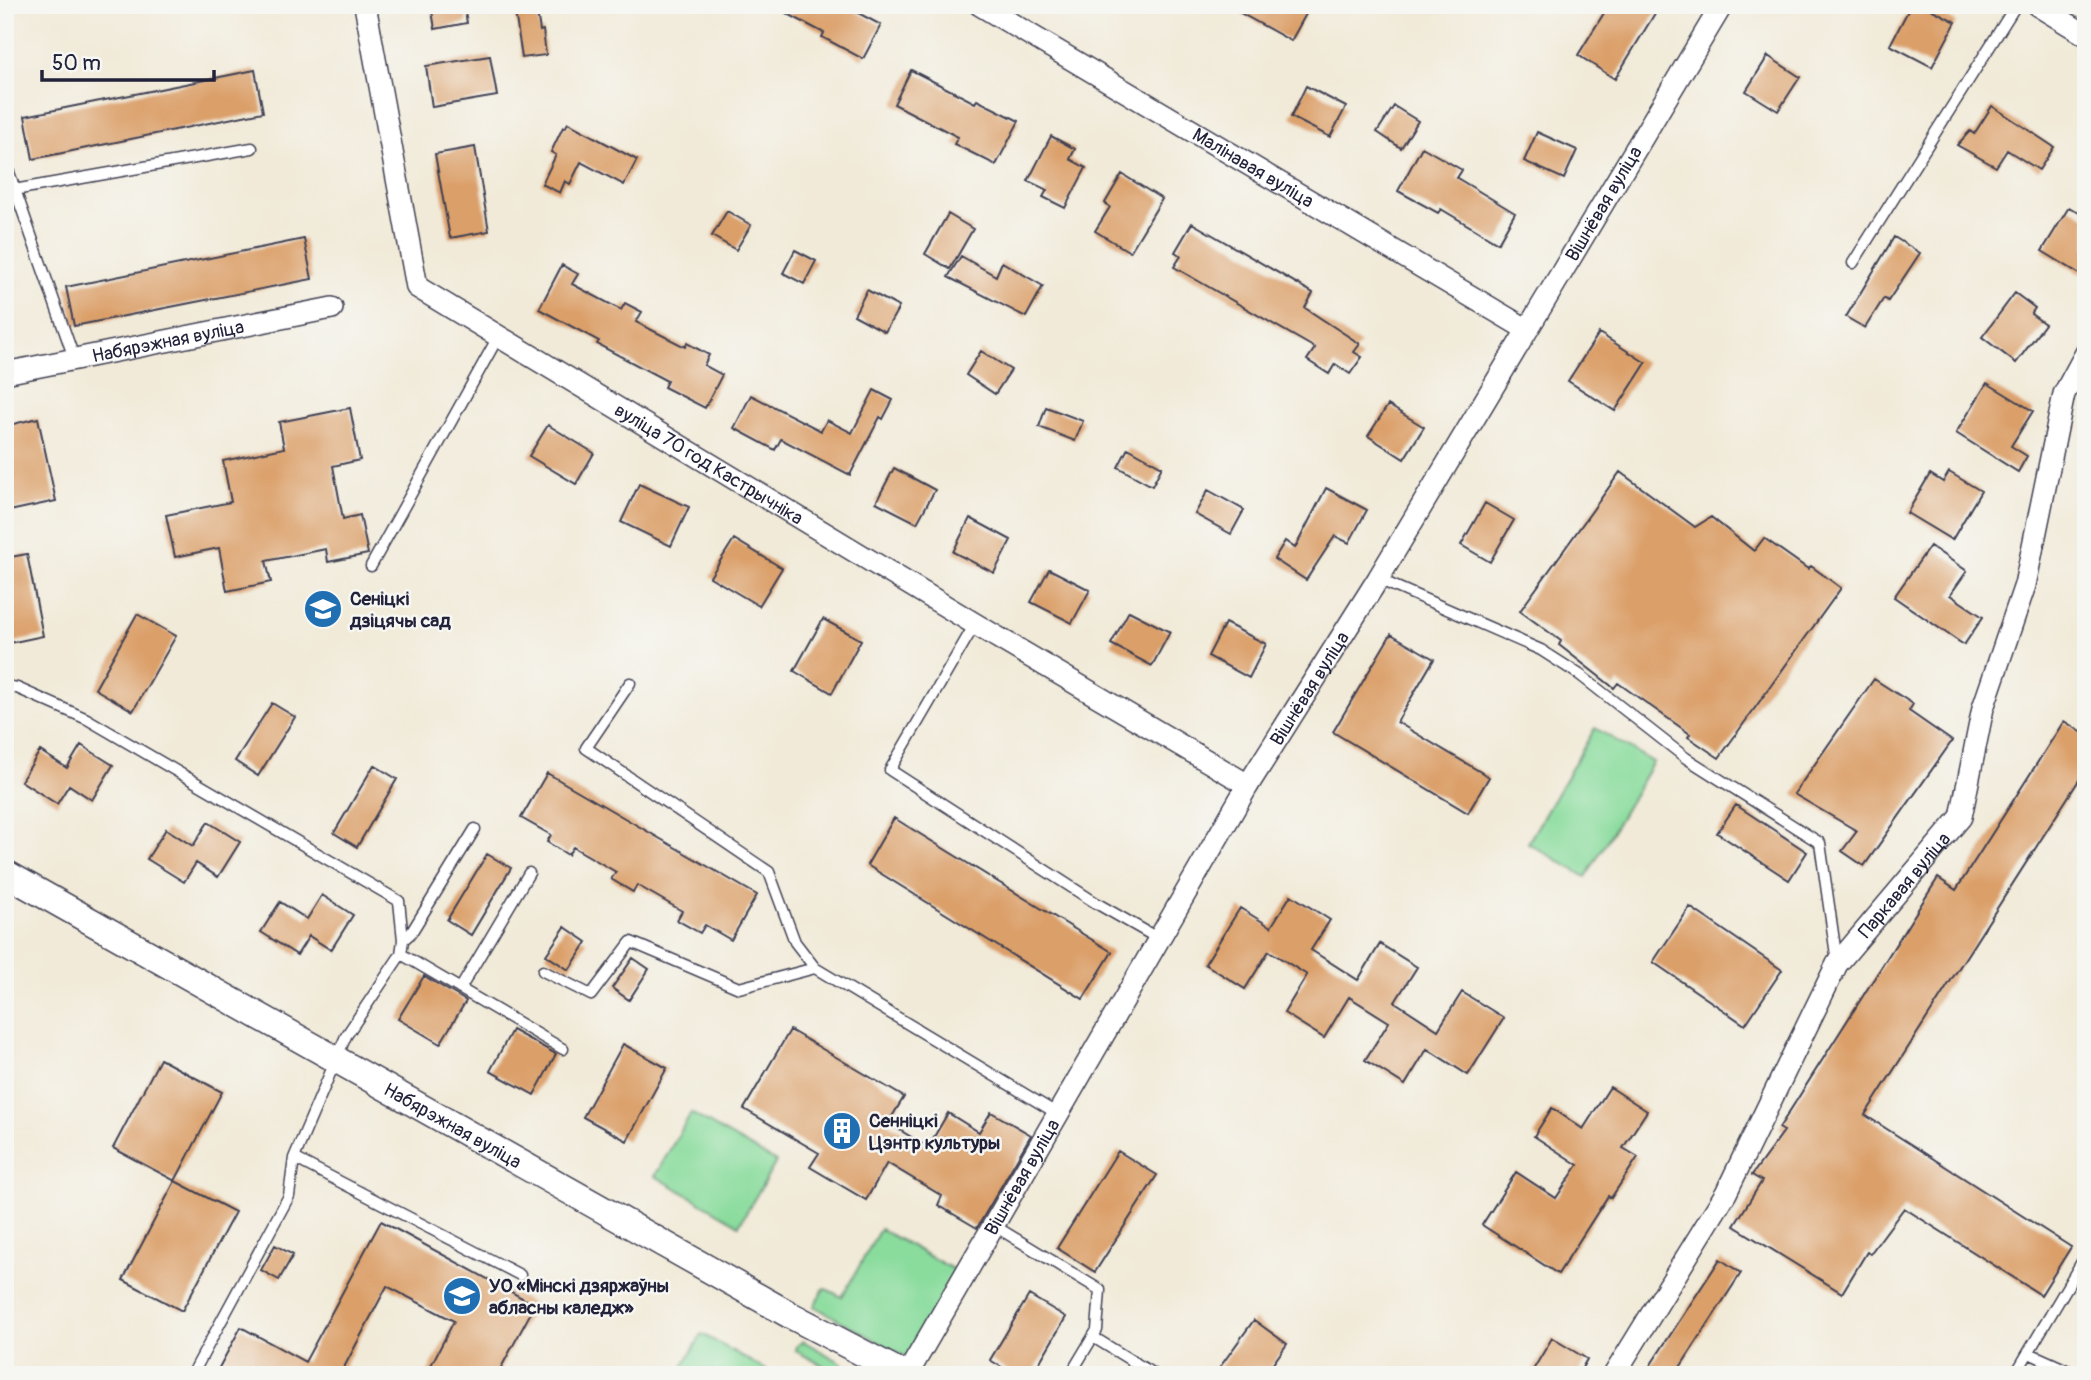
<svg xmlns="http://www.w3.org/2000/svg" width="2091" height="1380" font-family="Pangolin,sans-serif">
	<rect width="100%" height="100%" fill="#f6f6f2"/>
	<filter id="ink" filterUnits="userSpaceOnUse"><feTurbulence type="fractalNoise" baseFrequency=".0143" numOctaves="2"/><feDisplacementMap in="SourceGraphic" scale="14" xChannelSelector="R" yChannelSelector="G"/><feConvolveMatrix kernelMatrix="1 2 1 2 8 2 1 2 1" color-interpolation-filters="sRGB"/></filter>
	<filter id="wash" filterUnits="userSpaceOnUse"><feTurbulence type="fractalNoise" baseFrequency=".00686" numOctaves="4" result="noise"/><feDisplacementMap in="SourceGraphic" scale="28" xChannelSelector="R" yChannelSelector="G"/><feGaussianBlur stdDeviation="1.57" result="paint"/><feColorMatrix in="noise" values="0 0 0 0 0 0 0 0 0 0 0 0 0 0 0 0 0 1.4 0 .05"/><feComposite in="paint" operator="in"/></filter>
	<g filter="url(#wash)">
		<rect width="100%" height="100%" fill="#f1ead8"/>
		<path fill="#8adc9d" stroke="#567f6c" stroke-width="2" d="M1595,728l58,34 -67,115 -58,-34z
			M691,1113l85,49 -37,63 -84,-49z
			M880,1229l76,42 -48,87 -94,-52 10,-18 18,9z
			M702,1334l73,41h-86l-8,-5z
			M803,1341l39,22v12l-21,-2 3,-7 -28,-15 1,-5z"/>
		<g id="blocks">
			<path fill="#dba06a" d="M431,5h33l3,18 -32,6z
				M514,5h22l4,26 3,-1 3,25 -24,3z
				M771,5h72l38,20 -18,34 -41,-22 2,-4z
				M1226,5h85l-20,36z
				M1609,5h51l-45,74 -37,-24z
				M1911,5h12l33,17 -24,45 -42,-22z
				M490,56l7,40 -65,11 -6,-41z
				M1768,56l32,21 -22,34 -32,-20z
				M255,70l8,42 -230,47 -8,-43z
				M911,70l64,33 2,-3 42,21 -23,44 -42,-21 4,-7 -64,-33z
				M1306,86l40,21 -16,30 -39,-20z
				M1394,106l24,15 -17,27 -24,-16z
				M1992,106l62,41 -15,23 -32,-20 -11,17 -39,-22 13,-14 4,3z
				M568,123l69,37 -13,25 -43,-23 -11,22 -5,-3 -5,12 -18,-9 14,-29 -5,-3 12,-25 2,1z
				M1537,132l40,18 -13,29 -40,-18z
				M1051,136l24,13 -5,10 16,9 -21,40 -22,-11 4,-7 -19,-9z
				M475,147l14,84 -39,7 -15,-84z
				M1422,147l40,23 -5,8 58,35 -17,30 -57,-34 -3,4 -40,-22z
				M1122,174l40,25 -32,53 -35,-21 15,-24 -5,-4z
				M2069,207l17,10v47l-6,10 -38,-23z
				M727,211l24,14 -15,25 -24,-14z
				M948,214l25,15 -23,40 -25,-15z
				M1192,223l121,70 -8,15 55,36 -6,8 8,5 -12,17 -15,-10 -6,10 -22,-14 8,-12 -141,-81 7,-11 -6,-4z
				M1894,237l26,16 -32,48 -4,-3 -19,30 -19,-11z
				M304,239l8,40 -238,47 -8,-39z
				M795,250l21,11 -12,23 -21,-11z
				M961,256l35,20 6,-14 41,24 -17,31 -78,-40z
				M562,265l16,9 -6,10 49,26 4,-7 17,9 -6,10 49,25 2,-4 22,12 -5,10 18,10 -17,33 -41,-21 3,-6 -70,-37 2,-3 -60,-32z
				M867,290l32,17 -14,25 -31,-17z
				M2015,293l20,15 -4,6 14,10 -29,39 -34,-26z
				M1599,333l47,30 -31,48 -47,-30z
				M981,351l30,19 -16,24 -29,-19z
				M1987,383l46,28 -22,35 16,10 -9,16 -62,-39z
				M874,390l19,10 -10,19 -3,-2 -30,58 -69,-36 -6,11 -41,-22 17,-33 70,36 6,-11 25,13z
				M1388,405l36,22 -20,32 -36,-23z
				M1046,407l37,14 -8,20 -36,-14z
				M350,408l10,52 -27,6 10,53 17,-4 8,39 -40,8 -2,-13 -60,12 5,21 -44,9 -8,-43 -44,9 -9,-42 65,-13 -8,-41 61,-13 -5,-26z
				M38,418l18,83 -51,11v-86z
				M548,425l46,28 -18,31 -47,-28z
				M1128,448l34,19 -10,19 -34,-19z
				M894,468l41,22 -18,33 -41,-21z
				M1620,472l75,55 16,-10 43,34 10,-13 44,31 3,-3 30,22 -122,170 -31,-21 2,-3 -72,-51 -4,5 -55,-43 2,-4 -41,-30z
				M1949,472l32,19 -29,49 -45,-27 23,-39 13,8z
				M639,484l50,23 -18,39 -50,-24z
				M1326,488l41,22 -18,33 -14,-7 -29,44 -32,-21 11,-18 10,7z
				M1208,490l36,20 -13,24 -36,-20z
				M1485,503l29,17 -24,42 -29,-17z
				M970,518l41,22 -17,33 -41,-21z
				M734,539l48,29 -23,38 -49,-29z
				M1930,546l37,25 -17,24 33,22 -19,28 -70,-48z
				M27,554l16,82 -38,8v-86z
				M1049,569l41,21 -18,33 -41,-21z
				M1129,611l41,21 -18,34 -41,-22z
				M137,614l39,22 -43,75 -38,-22z
				M823,619l38,21 -29,53 -38,-22z
				M1225,623l41,21 -17,34 -41,-22z
				M1391,634l43,25 -37,63 92,55 -21,36 -135,-81z
				M1874,679l39,25 -4,7 43,30 -88,125 -22,-15 15,-20 -63,-37z
				M272,703l23,14 -37,59 -23,-15z
				M2064,721l22,14v34l-221,346 206,132 -30,48 -137,-87 -34,46 -3,-2 -25,41 -108,-67 28,-45 -10,-6 32,-44 -5,-3 159,-250 18,12z
				M81,745l32,20 -21,35 -23,-15 -12,19 -36,-23 19,-30 27,17z
				M374,765l23,14 -40,68 -23,-14z
				M547,773l210,122 -26,45 -26,-15 -5,8 -23,-13 5,-9 -45,-26 -4,7 -22,-13 5,-7 -43,-25 -5,8 -21,-13 4,-7 -30,-17z
				M1736,805l71,47 -18,28 -72,-47z
				M894,818l218,134 -29,47 -216,-134z
				M208,822l32,20 -22,35 -22,-14 -12,19 -37,-23 19,-30 27,17z
				M487,854l24,14 -40,67 -24,-15z
				M322,895l31,20 -22,35 -22,-14 -12,19 -36,-23 19,-30 27,17z
				M1291,895l39,25 -19,30 47,30 22,-36 37,23 -22,35 43,28 24,-38 42,26 -36,57 -41,-26 -22,36 -40,-25 24,-38 -40,-25 -25,41 -40,-25 23,-38 -38,-24 -24,38 -40,-25 35,-56 31,19z
				M1690,907l92,63 -37,55 -92,-63z
				M565,927l22,15 -18,28 -23,-15z
				M633,958l16,11 -20,31 -17,-12z
				M424,976l42,25 -26,43 -42,-25z
				M512,1030l44,24 -22,41 -44,-24z
				M790,1030l114,67 -16,26 40,24 20,-34 31,19 12,-20 40,23 -54,93 -39,-23 4,-9 -55,-33 -21,37 -56,-33 9,-14 -75,-44z
				M623,1044l44,24 -40,73 -44,-24z
				M160,1059l62,33 -47,89 -62,-33z
				M1610,1087l37,24 -24,37 15,9 -27,41 -3,-2 -50,78 -76,-49 34,-53 40,26 22,-33 -44,-29 18,-28 31,21z
				M1118,1151l39,24 -62,97 -38,-24z
				M175,1181l60,31 -53,99 -59,-31z
				M381,1221l154,84 -38,70h-71l28,-54 -67,-35 -47,89h-125l26,-48 64,35z
				M275,1245l18,10 -14,25 -18,-10z
				M1720,1259l21,14 -66,102h-31z
				M1029,1295l37,22 -34,58h-17l-25,-15z
				M1254,1320l33,24 -22,31h-35l-10,-8z
				M1552,1338l35,21 -9,16h-48z"/>
		</g>
	</g>
	<g filter="url(#ink)">
		<use href="#blocks" fill-opacity="0" stroke="#414053" stroke-width="2"/>
		<g fill="none" stroke-linecap="round" stroke-linejoin="round">
			<defs>
				<path id="service" d="M5,161l69,197
					M14,190l238,-42
					M1853,263l163,-258
					M371,566l127,-229
					M1378,579l163,71 39,25 106,83 134,85 17,119
					M975,624l-85,146 206,133 63,36
					M630,683l-44,65 183,124 26,70 20,26 243,146
					M5,686l12,2 70,31 312,182 4,39 -2,14 162,95
					M403,940l8,-7 64,-104
					M401,954l-55,82 -52,122 226,117
					M543,971l48,24 40,-53 108,46 76,-20
					M460,989l69,-116
					M993,1225l107,65 -3,40 -27,45
					M1093,1337l62,38
					M2029,1353l49,22
					M192,1375l97,-179 5,-38
					M2015,1375l71,-120"/>
				<g id="minor">
					<path id="s1" d="M365,5l52,282 558,337 273,161"/>
					<path id="s2" d="M980,5l546,324"/>
					<path d="M2037,5l49,30"/>
					<path id="s3" d="M5,373l327,-65"/>
					<path id="s4" d="M907,1375l341,-590 130,-206 344,-574"/>
					<path id="s5" d="M1614,1375l112,-182 111,-229 124,-147 22,-109 42,-123 39,-191 22,-41"/>
				</g>
				<g id="tertiary">
					<path id="s6" d="M5,873l785,442 115,60"/>
				</g>
			</defs>
			<use href="#service" stroke="#414053" stroke-width="13"/>
			<use href="#minor" stroke="#414053" stroke-width="24"/>
			<use href="#tertiary" stroke="#414053" stroke-width="29"/>
			<use href="#service" stroke="#fff" stroke-width="10"/>
			<use href="#minor" stroke="#fff" stroke-width="21"/>
			<use href="#tertiary" stroke="#fff" stroke-width="26"/>
		</g>
	</g>
	<defs>
		<symbol id="school-disc" viewBox="-11 -11 22 22"><circle r="9.5" fill="#1f6fb2" stroke="#f6f6f2"/><path d="M0-5L7-2L0 1L-7-2ZM-4 1L0 2.5L4 1V4Q0 6-4 4Z" fill="#fff"/></symbol>
		<symbol id="building-disc" viewBox="-11 -11 22 22"><circle r="9.5" fill="#1f6fb2" stroke="#f6f6f2"/><path d="M-4-6H4V6H1V3H-1V6H-4ZM-2.5-4.3h1.7v1.8h-1.7ZM.8-4.3h1.7v1.8H.8ZM-2.5-1h1.7V.8h-1.7ZM.8-1h1.7V.8H.8Z" fill="#fff"/></symbol>
		<symbol id="university-disc" viewBox="-11 -11 22 22"><circle r="9.5" fill="#1f6fb2" stroke="#f6f6f2"/><path d="M0-5L7-2L0 1L-7-2ZM-4 1L0 2.5L4 1V4Q0 6-4 4Z" fill="#fff"/></symbol>
	</defs>
	<g fill-rule="evenodd">
		<use href="#school-disc" x="301" y="587" width="44" height="44"/>
		<use href="#building-disc" x="820" y="1109" width="44" height="44"/>
		<use href="#university-disc" x="440" y="1274" width="44" height="44"/>
	</g>
	<g text-anchor="middle" stroke-width="5" stroke-linejoin="round" paint-order="stroke">
		<g font-size="19" fill="#22223b" stroke="#f6f6f2">
			<text dy="7" stroke="none"><textPath href="#s2" startOffset="318">Малінавая вуліца</textPath></text>
			<text dy="7" stroke="none"><textPath href="#s4" startOffset="1363">Вішнёвая вуліца</textPath></text>
			<text dy="7" stroke="none"><textPath href="#s3" startOffset="166">Набярэжная вуліца</textPath></text>
			<text dy="7" stroke="none"><textPath href="#s1" startOffset="628">вуліца 70 год Кастрычніка</textPath></text>
			<text dy="7" stroke="none"><textPath href="#s4" startOffset="796">Вішнёвая вуліца</textPath></text>
			<text dy="7" stroke="none"><textPath href="#s5" startOffset="572">Паркавая вуліца</textPath></text>
			<text dy="7" stroke="none"><textPath href="#s6" startOffset="514">Набярэжная вуліца</textPath></text>
			<text dy="7" stroke="none"><textPath href="#s4" startOffset="229">Вішнёвая вуліца</textPath></text>
		</g>
		<g font-size="19" font-weight="bold" fill="#22223b" stroke="#f6f6f2" text-anchor="start">
			<text x="350" y="605">Сеніцкі<tspan x="350" dy="22">дзіцячы сад</tspan></text>
			<text x="869" y="1127">Сенніцкі<tspan x="869" dy="22">Цэнтр культуры</tspan></text>
			<text x="489" y="1292">УО «Мінскі дзяржаўны<tspan x="489" dy="22">абласны каледж»</tspan></text>
		</g>
	</g>
	<rect width="2091" height="1380" fill="none" stroke="#f6f6f2" stroke-width="28"/>
	<path d="M42 70v10h172v-10" fill="none" stroke="#22223b" stroke-width="3.5"/>
	<text x="52" y="70" font-size="21" fill="#22223b" stroke="#f6f6f2" stroke-width="5" paint-order="stroke">50 m</text>
</svg>
